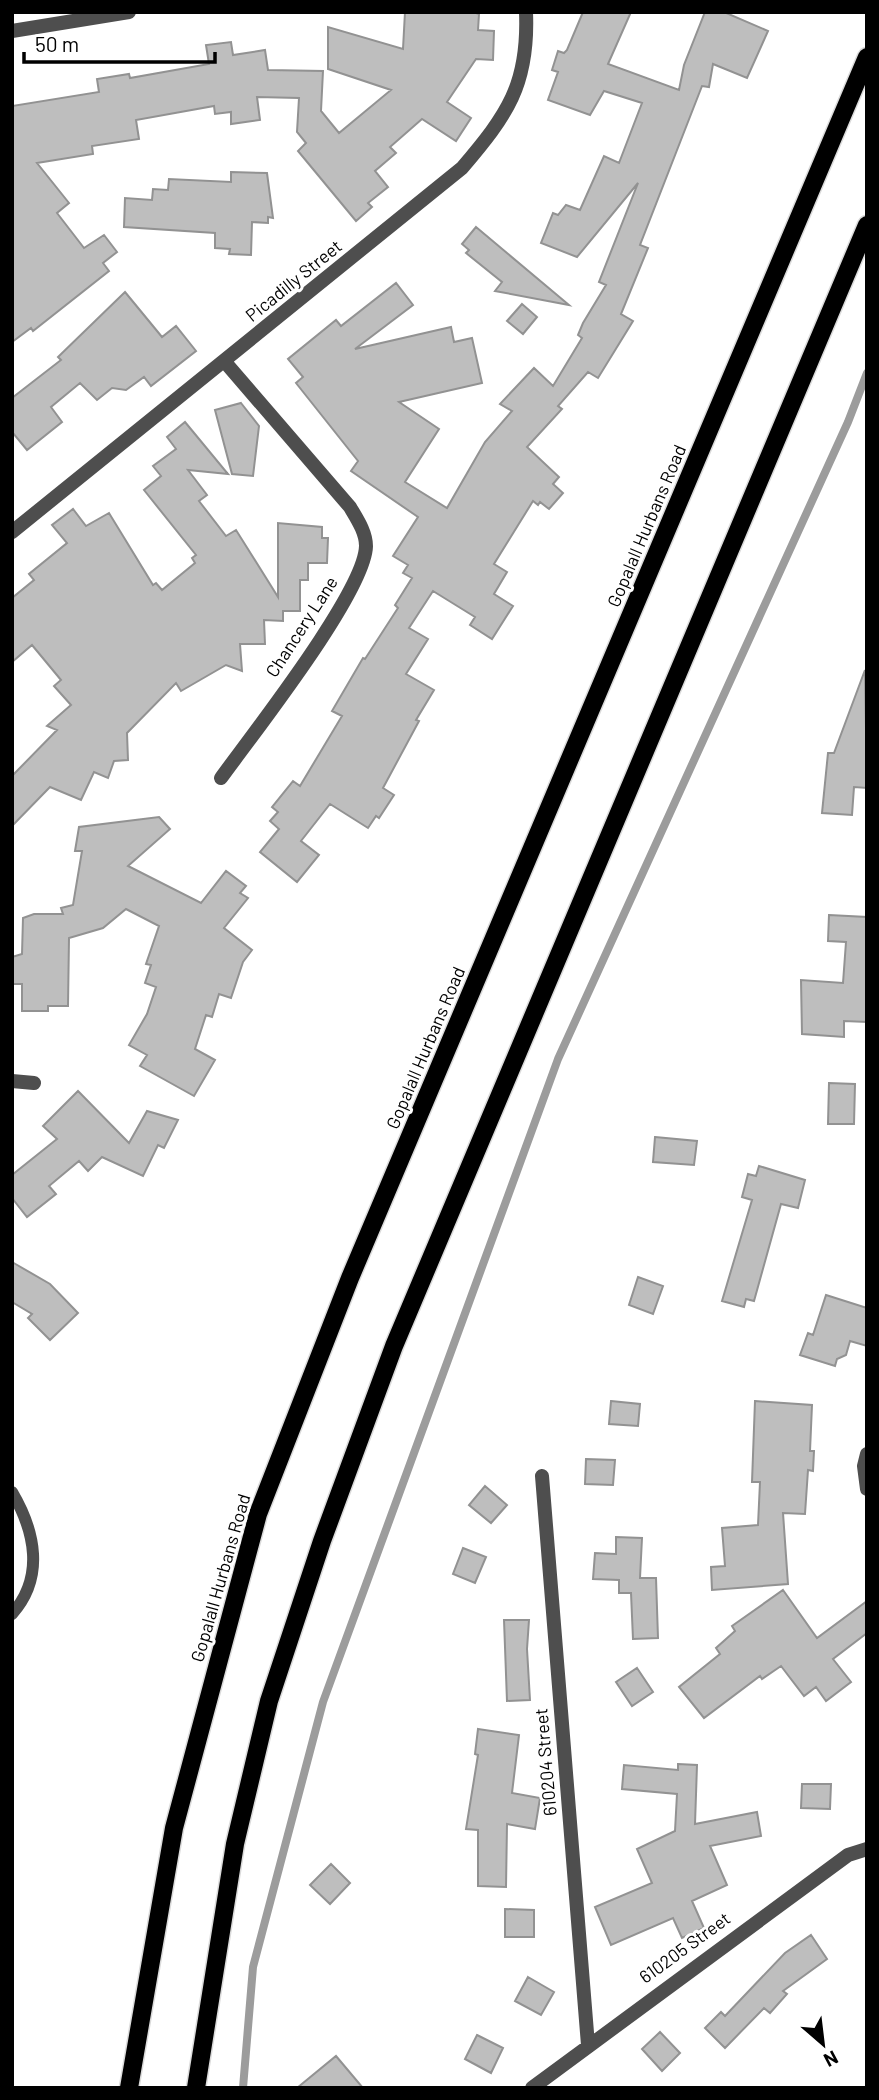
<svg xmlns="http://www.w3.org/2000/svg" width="879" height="2100" font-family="Barlow,sans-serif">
	<rect width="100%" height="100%" fill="#fff"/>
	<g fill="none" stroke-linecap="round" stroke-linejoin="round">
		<path stroke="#9c9c9c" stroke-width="8" d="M243,2088l10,-121 70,-265 235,-643 290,-637 19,-49"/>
	</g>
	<path fill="#bebebe" stroke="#929292" stroke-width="2" d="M405,12h68l6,2 -1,16 16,1 -1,29 -17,-1 -29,43 24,16 -15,23 -34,-22 -32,28 6,6 -21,18 13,16 -20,16 4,4 -16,14 -58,-70 8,-8 -9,-11 2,-34 -42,-1 3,23 -29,4v-12l-16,2 -1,-8 -78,14 3,19 -47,7 1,8 -56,9 32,40 -12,10 27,35 20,-13 13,17 -14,11 6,8 -76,60 -2,-3 -19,14v-236l87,-14 -2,-13 32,-5 1,4 79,-14 -3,-19 25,-3 2,13 32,-5 3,20 55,1 -2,40 18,22 52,-43 -63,-21v-42l75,22z
		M583,12h48l-23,52 71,26 5,-25 21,-53h19l44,19 -21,47 -34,-14 -4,23 -7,-1 -62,159 8,3 -27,66 12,7 -35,57 -10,-6 -30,34 4,3 -35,38 32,30 -6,7 10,9 -14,16 -9,-7 -2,3 -5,-4 -39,63 13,8 -13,22 19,12 -21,33 -22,-14 5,-8 -42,-26 -24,37 19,11 -22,35 28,16 -18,30 3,1 -36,67 11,7 -15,23 -3,-2 -8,12 -38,-24 -29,37 18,14 -22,27 -37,-30 19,-23 -9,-8 8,-9 -6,-5 21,-26 7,5 42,-70 -10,-5 31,-53 2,1 33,-51 -3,-3 17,-27 -9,-5 5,-8 -15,-9 25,-39 -67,-46 7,-10 -62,-78 7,-6 -15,-18 48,-39 5,6 55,-43 17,22 -58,44 96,-22 3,15 18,-4 10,45 -83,19 40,27 -34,53 42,26 38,-66 27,-31 -12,-7 34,-36 19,18 29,-48 -4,-3 5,-12 23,-38 -7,-3 39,-99 -61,74 -36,-14 12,-30 5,2 8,-10 14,5 24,-54 15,7 23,-60 -38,-12 -14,24 -42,-15 10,-28 -6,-2 6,-19 6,2 3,-3z
		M231,172l36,1 6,45 -5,-1v6l-16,-1 -1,33 -22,-1 1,-5 -15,-1v-15l-91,-6 1,-29 27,2 1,-11 15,1 1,-11 62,3z
		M476,227l93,78 -74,-14 7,-9 -36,-29 3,-3 -7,-6z
		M125,292l37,45 14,-11 20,25 -45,35 -7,-9 -18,13 -14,-2 -15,12 -17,-17 -29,24 11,15 -35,28 -15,-18v-34l49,-38 -3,-3z
		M522,304l15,13 -14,17 -16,-13z
		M241,403l18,23 -6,50 -21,-2 -17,-64z
		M185,422l43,52 -40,-4 19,25 -8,6 27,35 10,-6 42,67v-74l44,4v11h6l-1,25h-19v17h-8v31h-17v10l-19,-1 1,24h-25l2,27 -16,-6 -45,26 -5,-8 -49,50 1,27 -14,1 -6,17 -14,-6 -13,28 -31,-13 -38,39v-50l45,-46 -10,-4 24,-21 -17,-19 7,-6 -29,-35 -20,17v-64l22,-18 -5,-6 38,-31 -15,-18 21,-16 13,17 23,-13 44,72 3,-2 6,7 33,-27 -3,-5 4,-3 -52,-65 17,-14 -8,-10 23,-17 -9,-12z
		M865,670l2,118 -13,-1 -2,28 -30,-2 6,-60h6z
		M159,817l11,12 -42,37 73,37 25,-32 20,15 -6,7 8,5 -24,30 28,22 -9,12 -12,36 -12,-4 -7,23 -6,-2 -11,34 20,11 -21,36 -54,-30 7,-11 -18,-10 18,-31 9,-27 -11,-4 6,-18 -5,-1 13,-38 -33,-17 -23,19 -34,10 -1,68h-20v5h-26v-27h-10v-27l10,-3 1,-36 11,-4h29l-2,-6 12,-3 9,-54h-7l4,-24z
		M829,915l38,2v105l-23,-1v16l-42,-3 -1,-54 42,3 3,-41 -18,-1z
		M829,1083l26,1 -1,40h-26z
		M78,1091l51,52 18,-32 31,9 -14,28 -6,-3 -15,31 -41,-19 -14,14 -9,-10 -30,25 7,8 -29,23 -15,-19v-23l45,-36 -14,-13z
		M655,1137l42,4 -3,24 -41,-3z
		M759,1166l46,14 -7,28 -17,-4 -27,97 -8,-2 -2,8 -22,-6 30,-101 -10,-3 6,-23 8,2z
		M12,1262l38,22 28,29 -28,27 -22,-22 4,-4 -20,-12z
		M638,1277l25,9 -10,28 -24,-9z
		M826,1295l41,13v38l-17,-5 -4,14 -9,4 -2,7 -35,-11 8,-22 5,2z
		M611,1401l29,3 -2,22 -29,-2z
		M755,1401l57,4 -2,46h4l-1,20 -5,-1 -3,44 -22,-1 5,71 -76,6 -1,-23 14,-1 -3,-38 36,-3 2,-43h-8z
		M586,1459l29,1 -2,25 -28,-1z
		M485,1486l22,19 -16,18 -22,-18z
		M616,1537l26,1 -2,40h16l2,60 -25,1 -2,-46h-12v-13l-26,-1 2,-26 21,1z
		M463,1548l23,9 -11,26 -22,-9z
		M783,1590l34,48 50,-37v32l-34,26 18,23 -25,19 -10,-14 -12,9 -23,-30 -19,13 -2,-3 -56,42 -25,-31 41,-33 -4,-6 19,-17 -3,-5z
		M504,1620h25l-2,29 3,51 -23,1z
		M637,1668l16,24 -21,14 -16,-24z
		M478,1729l41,6 -7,58 28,5 -5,31 -28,-5 -1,63 -28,-1v-56l-12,-1 12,-74 -3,-1z
		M678,1764l19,1 -2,59 62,-12 4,24 -51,10 17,39 -35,16 12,27 -22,10 -9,-20 -62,27 -16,-38 57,-24 -15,-34 38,-18 2,-37 -55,-5 2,-24 54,5z
		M802,1784h29l-1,25 -29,-1z
		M331,1864l19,19 -20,21 -20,-19z
		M505,1909l29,1v27h-29z
		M811,1935l16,24 -44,32 4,3 -17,19 -6,-5 -39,40 -20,-20 16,-16 4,4 60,-63z
		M528,1977l26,15 -13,23 -26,-14z
		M660,2032l20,21 -18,18 -20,-22z
		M477,2035l26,13 -12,25 -26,-14z
		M336,2056l27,32h-66z"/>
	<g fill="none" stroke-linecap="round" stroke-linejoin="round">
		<defs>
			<path id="primary" d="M129,2088l45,-260 84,-314 92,-236 517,-1221
				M196,2088l39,-244 34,-143 53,-160 72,-195 473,-1121"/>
		</defs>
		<use href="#primary" stroke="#dbdbdb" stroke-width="21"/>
		<path stroke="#4e4e4e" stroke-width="12" d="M12,1492c23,39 33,85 0,122"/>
		<path stroke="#4e4e4e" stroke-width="14" d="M12,31l117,-19
			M12,532l450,-364c45,-53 67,-83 64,-156
			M221,778c31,-43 144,-186 145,-232 0,-14 -9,-27 -16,-39l-125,-145
			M12,1081l22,2
			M867,1454l-3,12 3,23
			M542,1476l46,569
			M532,2088l316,-233 19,-6"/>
		<use href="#primary" stroke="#000" stroke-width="18"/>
	</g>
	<g text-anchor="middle" stroke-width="6" stroke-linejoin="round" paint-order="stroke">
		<g font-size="18" fill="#000" stroke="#fff">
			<text transform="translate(294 281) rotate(-39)" y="6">Picadilly Street</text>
			<text transform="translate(647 526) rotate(-67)" y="6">Gopalall Hurbans Road</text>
			<text transform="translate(302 627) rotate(-57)" y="6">Chancery Lane</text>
			<text transform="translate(426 1048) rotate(-67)" y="6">Gopalall Hurbans Road</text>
			<text transform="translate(221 1578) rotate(-74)" y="6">Gopalall Hurbans Road</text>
			<text transform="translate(546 1762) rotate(-95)" y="6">610204 Street</text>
			<text transform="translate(685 1948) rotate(-36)" y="6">610205 Street</text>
		</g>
	</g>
	<rect width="879" height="2100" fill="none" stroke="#000000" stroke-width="28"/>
	<g transform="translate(823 2044) rotate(152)" stroke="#ffffff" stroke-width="5" paint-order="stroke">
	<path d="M0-5L12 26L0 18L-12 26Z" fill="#000000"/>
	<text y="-10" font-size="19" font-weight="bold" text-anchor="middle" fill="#000000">N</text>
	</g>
	<path d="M24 52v10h191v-10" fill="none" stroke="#000000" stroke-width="3.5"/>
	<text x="35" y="52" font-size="21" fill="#000000" stroke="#ffffff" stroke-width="5" paint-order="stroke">50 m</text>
</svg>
